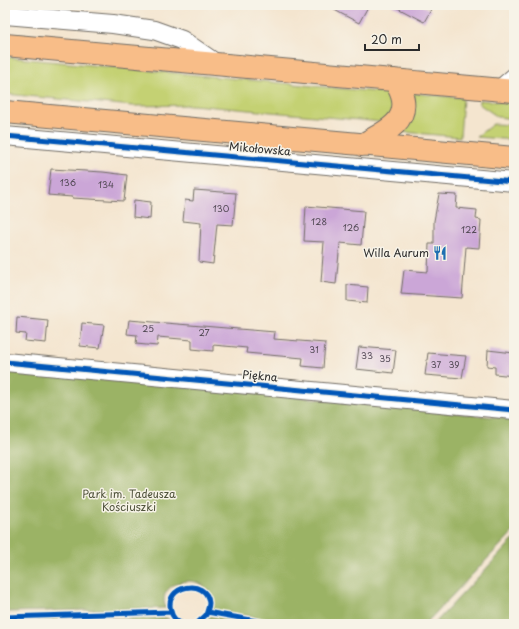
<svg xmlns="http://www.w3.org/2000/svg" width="519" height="629" font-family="'Playpen Sans',sans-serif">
	<rect width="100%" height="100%" fill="#f7f3e8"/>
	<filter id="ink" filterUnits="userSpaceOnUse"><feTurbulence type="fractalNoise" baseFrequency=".025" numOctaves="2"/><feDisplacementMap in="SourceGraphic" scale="8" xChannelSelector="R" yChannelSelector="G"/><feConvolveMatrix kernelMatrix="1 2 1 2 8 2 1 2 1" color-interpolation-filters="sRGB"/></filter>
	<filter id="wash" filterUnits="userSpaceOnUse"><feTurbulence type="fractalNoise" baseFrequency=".012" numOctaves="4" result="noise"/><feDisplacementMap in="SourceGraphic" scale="16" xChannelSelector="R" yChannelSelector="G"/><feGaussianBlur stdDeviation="0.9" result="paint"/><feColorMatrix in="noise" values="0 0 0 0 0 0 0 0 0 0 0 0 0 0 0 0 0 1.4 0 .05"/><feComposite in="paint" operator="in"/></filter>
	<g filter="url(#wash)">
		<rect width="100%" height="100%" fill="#f4e5cf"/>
		<path fill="#c4d173" stroke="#787e4f" d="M5,57l383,36 4,5 2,14 -12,10 -189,-17 -60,1 -128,-12z
			M412,93l51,5 -3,39 -57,-5 5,-7z
			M479,100l35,3v16l-16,-2 -19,-13z
			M493,124l21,1v15l-38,-3z"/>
		<path fill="#9bb365" stroke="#636f48" d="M5,367l509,52v112l-89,93h-132l-82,-14c7,-44 -59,-32 -45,-2l-161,4z
			M514,539v85h-80z
			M210,616l44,8h-50z
			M167,618l7,6h-133l-4,-5z"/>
		<g id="blocks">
			<path fill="#cba6d7" d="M325,5h44l-10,18z
				M392,5h29l10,5 -7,12z
				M51,169l52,3 24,3 -3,26 -52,-3v-1l-24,-2z
				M194,190l42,3 -3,32 -16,-1 -4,40 -14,-2 2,-39 -18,-2 2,-21 8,1z
				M439,194l18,1 -1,13 21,2 -1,9 5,1 -2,28 -13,-1 -4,51 -61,-4 3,-24 24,2 1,-28h5v-23z
				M134,200l17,2 -1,17 -17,-2z
				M306,206l58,5 -3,34 -21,-2 -4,41 -15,-2 3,-40 -20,-1z
				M347,285l21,2 -1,16 -20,-2z
				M17,317l31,3 -2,23 -21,-2 1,-7 -10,-1z
				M129,320l146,12 -1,7 51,4 -2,25 -21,-2 1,-8 -57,-5 1,-5 -34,-3v6l-21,-2v-9l-34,-3 -1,9 -21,-2 1,-9 -10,-1z
				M82,323l22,2 -4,23 -20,-2z
				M359,347l37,3 -3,23 -37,-4z
				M488,350l26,3v23l-19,-2v-7l-8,-1z
				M428,353l38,3 -4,22 -37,-3z"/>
		</g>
	</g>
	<g filter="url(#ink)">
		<use href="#blocks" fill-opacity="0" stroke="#716c64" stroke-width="1"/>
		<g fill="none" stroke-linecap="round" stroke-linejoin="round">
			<defs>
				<path id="minor" d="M5,15l108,9 41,6 28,10 35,24
					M500,89l14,-12
					M5,136l509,46
					M5,362l509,48"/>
				<path id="major" d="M5,45l509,46
					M5,112l509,46
					M362,145c18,-11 45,-20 41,-45 -1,-7 -5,-14 -8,-20"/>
			</defs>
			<use href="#minor" stroke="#716c64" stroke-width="20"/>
			<use href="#major" stroke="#716c64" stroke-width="24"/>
			<use href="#minor" stroke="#fff" stroke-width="18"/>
			<use href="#major" stroke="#f8bd88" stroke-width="22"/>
			<defs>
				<path id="cycleway" d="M5,136l509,46
					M5,362l509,48
					M207,612l66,12
					M5,617l166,-5
					M183,624c-6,-2 -11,-7 -12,-13 -8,-26 36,-34 38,-8 0,4 -2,8 -3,12l-10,9"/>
			</defs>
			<use href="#cycleway" stroke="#f7f3e8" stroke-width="8"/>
			<use href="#cycleway" stroke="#0057b8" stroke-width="5"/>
		</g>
	</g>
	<defs>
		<symbol id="restaurant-bare" viewBox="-9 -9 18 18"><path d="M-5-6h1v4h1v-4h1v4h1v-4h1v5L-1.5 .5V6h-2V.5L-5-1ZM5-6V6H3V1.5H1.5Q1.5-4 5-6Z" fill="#1f6fb2" stroke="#f7f3e8" stroke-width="2.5" paint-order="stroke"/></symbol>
	</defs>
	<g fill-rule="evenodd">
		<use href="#restaurant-bare" x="430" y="243" width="20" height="20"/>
	</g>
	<g text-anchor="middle" stroke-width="3" stroke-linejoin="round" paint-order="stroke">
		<g font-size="9" fill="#534a56">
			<text x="68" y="186">136</text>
			<text x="106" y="188">134</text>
			<text x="221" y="212">130</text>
			<text x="319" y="225">128</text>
			<text x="351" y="231">126</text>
			<text x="469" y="233">122</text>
			<text x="148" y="332">25</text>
			<text x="204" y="336">27</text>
			<text x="314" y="353">31</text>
			<text x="367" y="359">33</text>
			<text x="385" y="362">35</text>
			<text x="436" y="368">37</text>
			<text x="454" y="368">39</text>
		</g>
		<g font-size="11" fill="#2b2b2b" stroke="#f7f3e8">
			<text transform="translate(260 149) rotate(5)" y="4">Mikołowska</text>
			<text transform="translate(260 376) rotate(5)" y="4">Piękna</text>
		</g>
		<g font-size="11" fill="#2b2b2b" stroke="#f7f3e8" text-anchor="end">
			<text x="429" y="257">Willa Aurum</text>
		</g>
		<g font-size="11" fill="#51543d" stroke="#f7f3e8">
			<text x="129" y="498">Park im. Tadeusza<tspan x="129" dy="13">Kościuszki</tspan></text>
		</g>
	</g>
	<rect width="519" height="629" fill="none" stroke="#f7f3e8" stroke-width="20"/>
	<path d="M365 44v6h54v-6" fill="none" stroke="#2b2b2b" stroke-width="2"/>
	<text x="371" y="44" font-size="12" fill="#2b2b2b" stroke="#f7f3e8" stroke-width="3" paint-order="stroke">20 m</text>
</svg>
